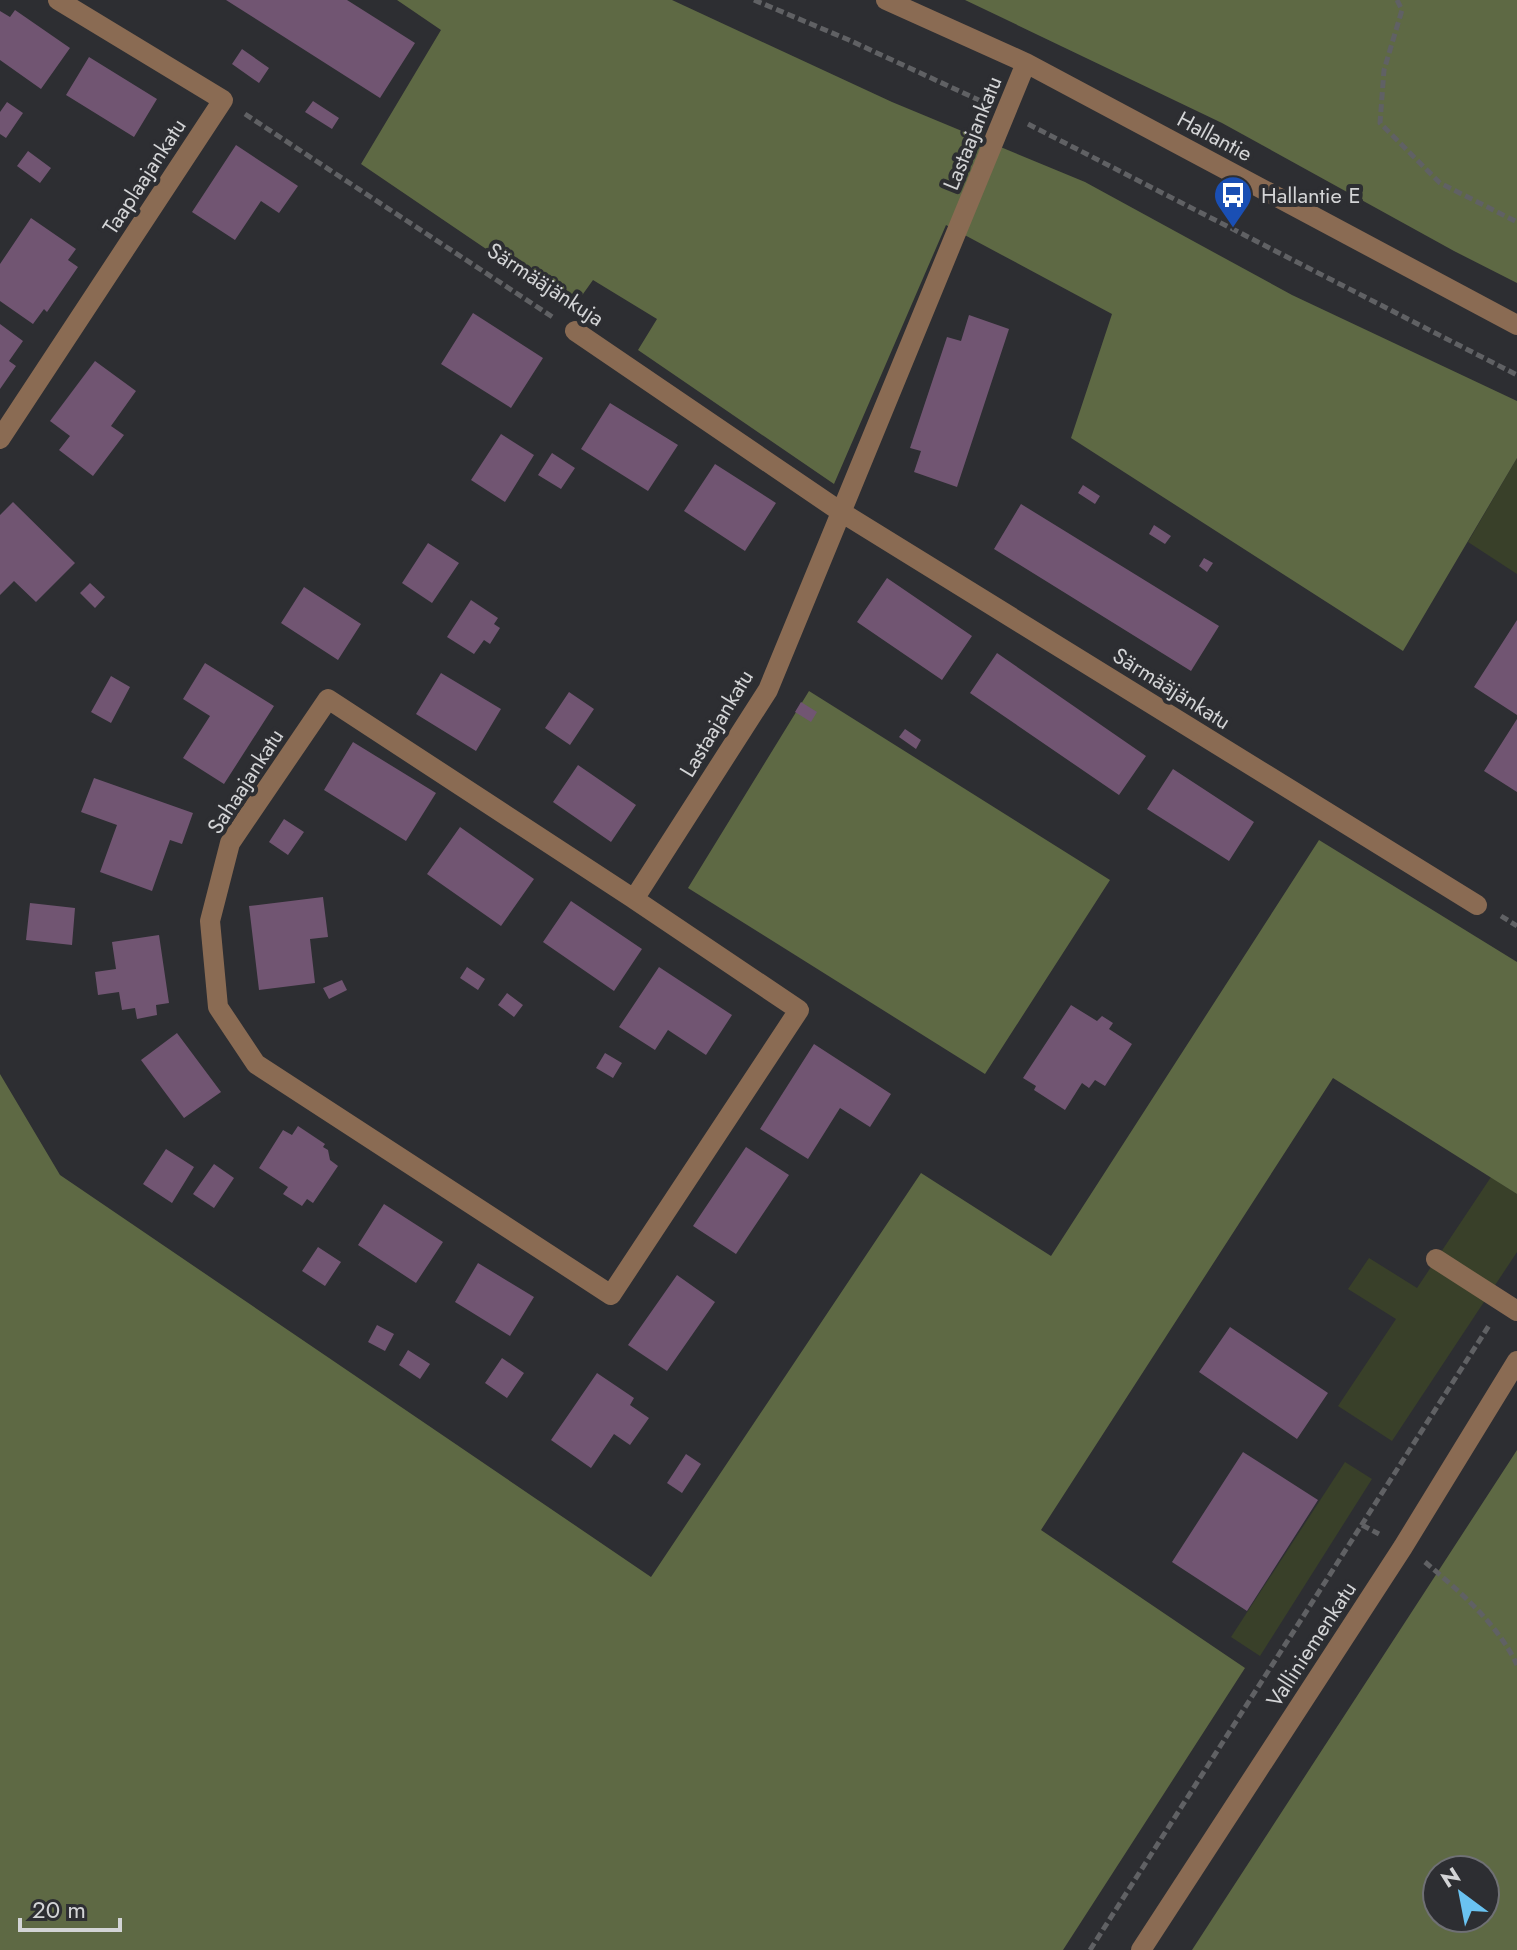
<svg xmlns="http://www.w3.org/2000/svg" width="1517" height="1950" font-family="Jost,sans-serif">
	<rect width="100%" height="100%" fill="#2d2e32"/>
	<path fill="#394029" d="M1517,458v116l-49,-32z
		M1491,1177l26,17v58l-125,189 -54,-35 58,-87 -48,-30 21,-31 48,30z
		M1345,1462l27,17 -112,177 -29,-19z"/>
	<path fill="#5e6944" fill-rule="evenodd" d="M397,0h275l220,102 193,80 207,113 225,106v57l-114,193 -332,-213 41,-124 -166,-89 -112,259 -196,-134 19,-31 -64,-39 -20,28 -212,-144 80,-134z
		M965,0h552v283l-63,-32 -232,-128z
		M809,691l301,189 -125,194 -297,-186z
		M1319,840l198,122v232l-184,-116 -292,452 204,138 -182,282h-1063v-876l60,101 591,402 270,-404 130,83z
		M1517,1450v500h-325zM1437,1870h48v48h-48z"/>
	<path fill="#715572" d="M226,0h121l68,43 -35,55z
		M15,10l55,38 -29,41 -41,-29v-49l10,6z
		M242,49l27,19 -10,15 -27,-19z
		M89,57l68,42 -23,38 -68,-42z
		M313,101l26,17 -7,11 -27,-17z
		M7,102l16,11 -17,25 -6,-4v-22z
		M236,145l62,41 -19,27 -18,-12 -26,39 -43,-28z
		M28,151l23,17 -11,15 -23,-17z
		M31,218l45,31 -8,11 10,7 -31,45 -3,-3 -11,15 -33,-23v-37z
		M473,313l70,45 -32,50 -70,-44z
		M969,315l40,14 -52,158 -43,-15 7,-21 -11,-3 37,-111 14,4z
		M0,324l23,17 -14,20 7,5 -16,23z
		M95,361l41,30 -25,35 13,9 -31,41 -34,-26 11,-14 -20,-15z
		M610,403l68,42 -30,46 -67,-42z
		M501,434l33,21 -29,47 -34,-22z
		M552,453l23,15 -14,21 -23,-14z
		M715,464l61,39 -31,48 -61,-40z
		M1083,485l17,11 -5,8 -17,-11z
		M13,502l62,61 -39,39 -22,-21 -14,14v-80z
		M1021,504l198,122 -28,45 -197,-122z
		M1154,525l17,11 -6,8 -16,-10z
		M428,543l31,20 -27,40 -30,-20z
		M1204,558l9,5 -6,9 -8,-6z
		M887,578l85,58 -30,44 -85,-58z
		M90,583l15,14 -10,11 -15,-15z
		M304,587l57,37 -23,36 -57,-37z
		M471,600l27,18 -4,6 6,4 -10,16 -6,-4 -10,14 -27,-17z
		M1517,620v95l-43,-28z
		M997,653l149,103 -27,39 -149,-102z
		M205,663l69,43 -50,78 -41,-26 27,-42 -27,-17z
		M441,673l60,36 -25,42 -60,-37z
		M111,676l19,11 -19,36 -20,-11z
		M569,692l25,17 -24,36 -25,-17z
		M801,702l16,10 -6,10 -16,-10z
		M1517,719v73l-33,-21z
		M905,729l16,11 -5,9 -17,-12z
		M353,742l83,51 -30,48 -82,-51z
		M578,765l58,40 -25,37 -58,-40z
		M1173,769l81,53 -25,39 -82,-52z
		M94,778l99,35 -11,31 -12,-4 -18,51 -52,-19 17,-47 -36,-13z
		M284,819l20,13 -16,23 -19,-13z
		M460,827l74,52 -33,47 -74,-52z
		M323,897l5,40 -18,2 5,44 -56,7 -10,-84z
		M571,901l71,48 -28,42 -71,-49z
		M30,903l45,5 -3,37 -46,-5z
		M159,935l10,68 -13,2 1,10 -20,4 -2,-11 -13,2 -3,-18 -21,3 -3,-23 21,-3 -4,-27z
		M467,967l18,12 -7,11 -18,-12z
		M659,967l73,48 -26,40 -38,-25 -13,20 -36,-23z
		M342,980l5,10 -18,9 -6,-11z
		M507,993l16,12 -9,12 -16,-12z
		M1071,1005l26,16 5,-5 11,7 -4,6 23,15 -27,42 -10,-6 -6,8 -7,-5 -17,27 -31,-20 2,-4 -13,-8z
		M177,1033l44,59 -37,26 -43,-58z
		M814,1044l77,50 -21,33 -30,-19 -32,51 -48,-30z
		M605,1053l17,10 -9,15 -17,-10z
		M298,1126l27,18 -2,3 5,3 2,10 8,6 -25,37 -6,-4 -5,7 -19,-12 5,-7 -29,-19 24,-38 9,5z
		M746,1147l43,28 -53,79 -43,-28z
		M166,1149l28,18 -22,36 -29,-19z
		M214,1164l20,14 -20,30 -21,-14z
		M384,1204l59,38 -27,41 -58,-38z
		M318,1247l23,15 -16,24 -23,-15z
		M478,1263l56,34 -24,39 -55,-34z
		M677,1275l38,27 -48,69 -39,-26z
		M377,1325l17,9 -9,17 -17,-9z
		M1230,1327l98,66 -31,46 -98,-67z
		M408,1350l22,14 -10,15 -21,-14z
		M502,1358l22,15 -17,25 -22,-15z
		M597,1373l37,25 -4,7 19,13 -19,27 -16,-11 -23,34 -40,-28z
		M1243,1452l75,48 -71,111 -75,-49z
		M686,1454l15,10 -19,29 -15,-10z"/>
	<g fill="none" stroke-linecap="round" stroke-linejoin="round">
		<path stroke="#606164" stroke-width="5" stroke-dasharray="8 4" stroke-linecap="butt" d="M754,0l95,40 134,62
			M1397,0l5,10 -18,60 -4,53 60,60 77,39
			M245,114l309,204
			M1028,124l489,251
			M1501,916l16,10
			M1362,1525l17,9
			M1425,1562c34,29 73,62 92,103
			M1090,1950l400,-626"/>
		<path stroke="#8a6b53" stroke-width="20" d="M886,0l140,63 491,262
			M575,331l266,181 636,393
			M0,439l223,-339 -165,-100
			M634,899l-306,-200 -98,144 -20,78 8,86 38,57 355,231 188,-285 -165,-111 134,-209 258,-627
			M1436,1259l81,52
			M1141,1950l262,-403 114,-186"/>
	</g>
	<defs>
		<symbol id="bus-pin" viewBox="-11 -11 22 30"><path d="M0 17L-7.5 6A9.5 9.5 0 1 1 7.5 6Z" fill="#1a4fb4" stroke="#2d2e32"/><path d="M-5-6H5V4H4V6H2V4H-2V6H-4V4H-5ZM-3.5-4V0h7V-4ZM-3.5 1.2v1.5H-2V1.2ZM2 1.2v1.5H3.5V1.2Z" fill="#fff"/></symbol>
	</defs>
	<g fill-rule="evenodd">
		<use href="#bus-pin" x="1211" y="173" width="44" height="60"/>
	</g>
	<g text-anchor="middle" stroke-width="8" stroke-linejoin="round" paint-order="stroke">
		<g font-size="22" fill="#d3d4d6" stroke="#2d2e32">
			<text transform="translate(972 133) rotate(-68)" y="8">Lastaajankatu</text>
			<text transform="translate(1215 136) rotate(28)" y="8">Hallantie</text>
			<text transform="translate(144 176) rotate(-57)" y="8">Taaplaajankatu</text>
			<text transform="translate(546 284) rotate(33)" y="8">Särmääjänkuja</text>
			<text transform="translate(1172 688) rotate(32)" y="8">Särmääjänkatu</text>
			<text transform="translate(716 723) rotate(-59)" y="8">Lastaajankatu</text>
			<text transform="translate(245 781) rotate(-57)" y="8">Sahaajankatu</text>
			<text transform="translate(1311 1644) rotate(-57)" y="8">Valliniemenkatu</text>
		</g>
		<g font-size="22" fill="#d3d4d6" stroke="#2d2e32" text-anchor="start">
			<text x="1261" y="203">Hallantie E</text>
		</g>
	</g>
	<g transform="translate(1461 1894) rotate(328)"><circle r="38" fill="#2d2e32" stroke="#6f7074" stroke-width="2"/>
	<path d="M0-6L14 30L0 20L-14 30Z" fill="#6ac3f1"/>
	<text y="-12" font-size="22" font-weight="bold" text-anchor="middle" fill="#d3d4d6">N</text>
	</g>
	<path d="M20 1918v12h100v-12" fill="none" stroke="#d3d4d6" stroke-width="4"/>
	<text x="32" y="1918" font-size="24" fill="#d3d4d6" stroke="#2d2e32" stroke-width="6" paint-order="stroke">20 m</text>
</svg>
